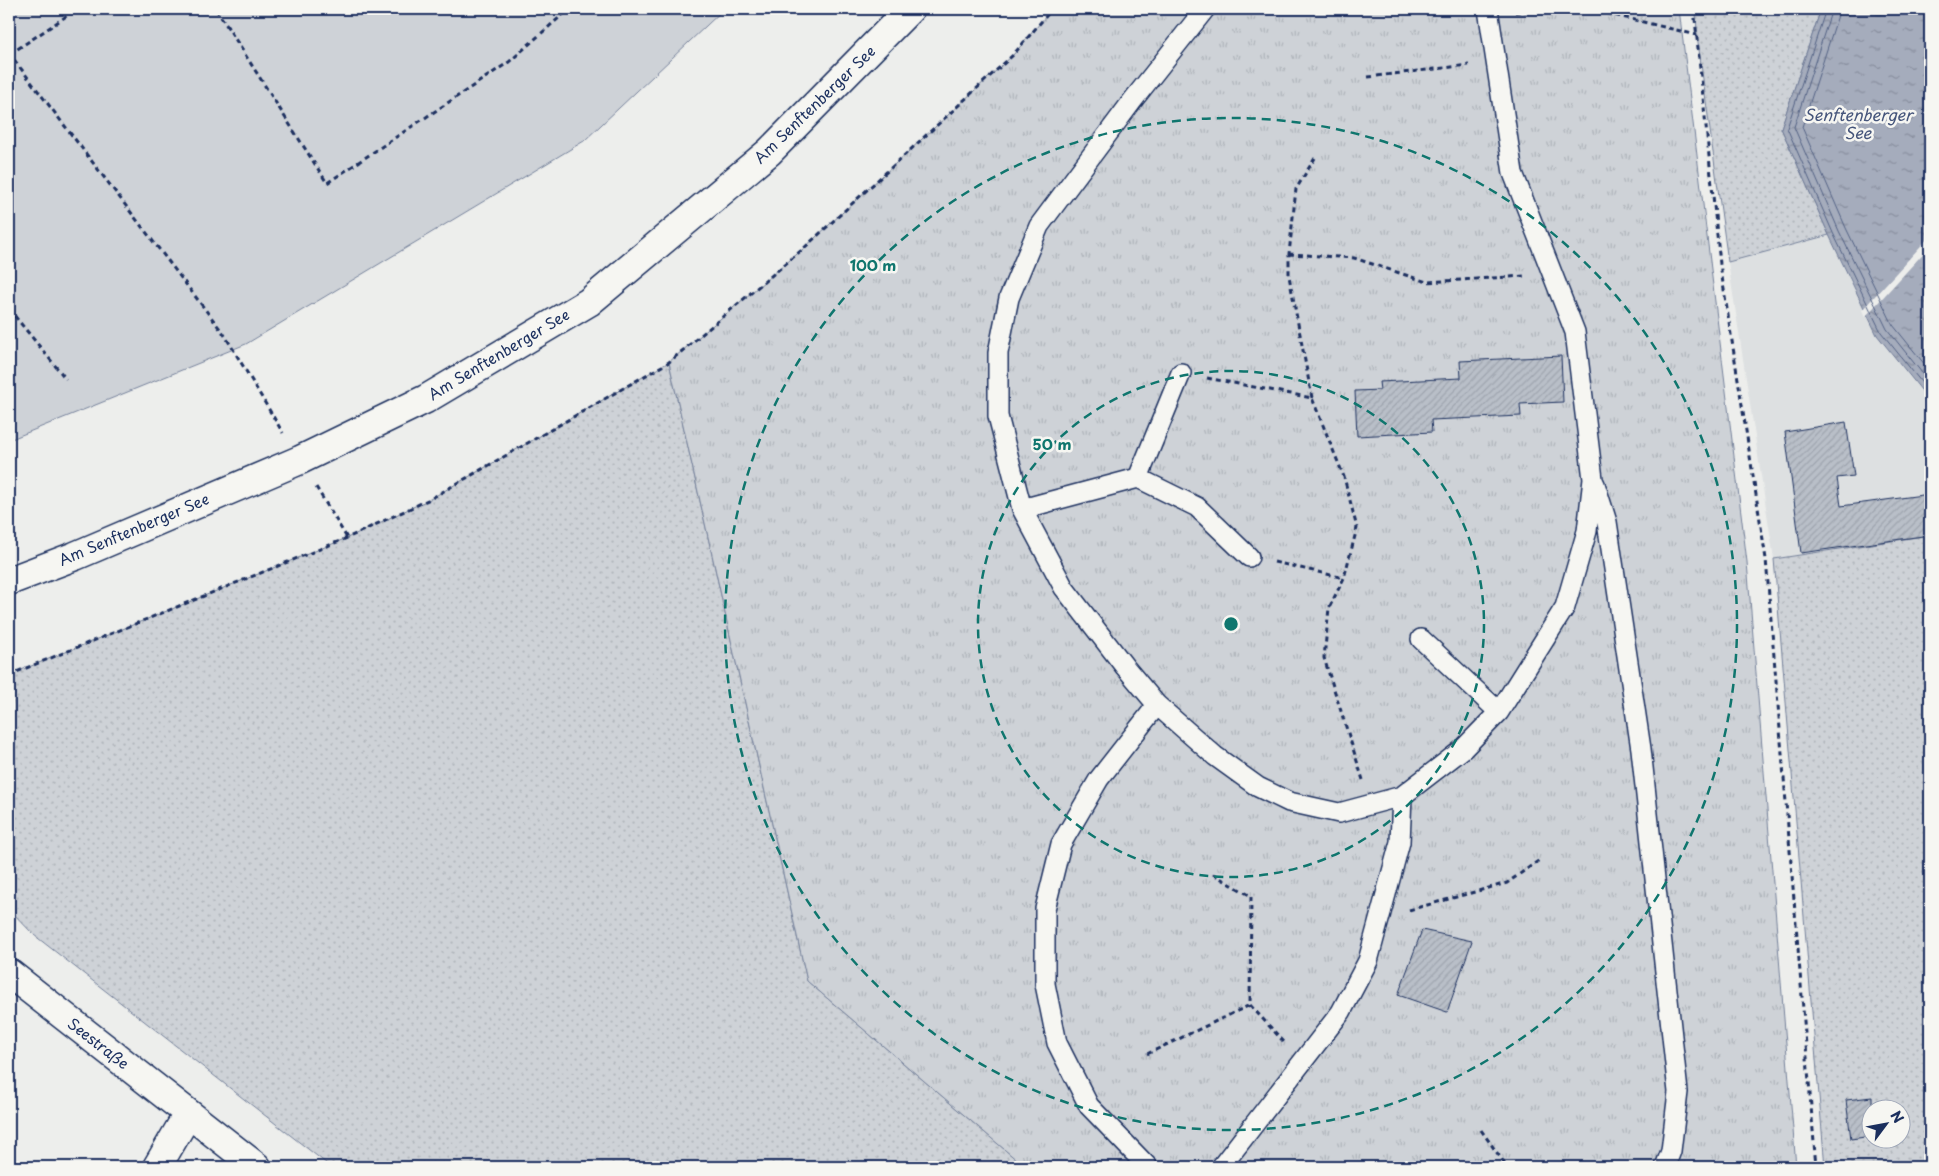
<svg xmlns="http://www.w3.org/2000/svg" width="1939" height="1176" font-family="'Playpen Sans',sans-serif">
	<defs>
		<pattern id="grass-dots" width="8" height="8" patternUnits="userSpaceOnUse" patternTransform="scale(1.25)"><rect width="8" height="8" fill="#ced2d7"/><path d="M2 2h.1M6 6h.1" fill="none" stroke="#b0b5bb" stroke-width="1.8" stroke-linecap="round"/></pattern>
		<pattern id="park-tufts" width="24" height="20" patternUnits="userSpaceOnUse" patternTransform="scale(1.25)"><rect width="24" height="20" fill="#ced2d7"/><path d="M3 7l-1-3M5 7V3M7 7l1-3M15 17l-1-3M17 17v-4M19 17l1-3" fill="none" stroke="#b0b5bb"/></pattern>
		<pattern id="water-ripples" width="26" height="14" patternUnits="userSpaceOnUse" patternTransform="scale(1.25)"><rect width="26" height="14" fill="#a5acbc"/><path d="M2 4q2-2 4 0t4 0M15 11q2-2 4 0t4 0" fill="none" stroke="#868c9c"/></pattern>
		<pattern id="building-hatch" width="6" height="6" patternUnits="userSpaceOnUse" patternTransform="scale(1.25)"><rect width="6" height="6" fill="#b9bfc8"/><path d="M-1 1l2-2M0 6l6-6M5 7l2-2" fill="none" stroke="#9ea4ae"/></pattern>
	</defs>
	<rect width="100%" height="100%" fill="#edeeec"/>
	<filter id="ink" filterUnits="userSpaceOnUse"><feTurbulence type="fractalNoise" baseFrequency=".02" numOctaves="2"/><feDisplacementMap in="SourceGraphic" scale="10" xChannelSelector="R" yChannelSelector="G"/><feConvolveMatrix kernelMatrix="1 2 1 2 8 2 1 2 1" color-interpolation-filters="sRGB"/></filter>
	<g filter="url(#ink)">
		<path fill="#dde0e1" d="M1829,235l48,100 53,66v134l-156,24 -46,-297z"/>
		<path fill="url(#grass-dots)" stroke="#74809a" fill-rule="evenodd" d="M1696,9h125l-40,119 48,107 -101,27 -31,-227z
			M669,362l138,619 218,186h-694l-297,-232 -25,-26v-234l338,-137 83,-39z
			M1930,535v632h-105l-51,-608zM1872,1108h30v30h-30z"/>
		<path fill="url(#park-tufts)" stroke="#74809a" d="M1052,9h627l68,553 49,605h-771l-218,-186 -138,-619 134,-113 210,-194z"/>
		<path fill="#ced2d7" stroke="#74809a" d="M9,9h715l-140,132 -338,203 -237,96z"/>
		<path fill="url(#water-ripples)" stroke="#6e7a96" d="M1821,9h109v392l-53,-66 -48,-100 -48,-107z"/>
		<path fill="#edeeec" d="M1930,236v10l-65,71 -3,-7z"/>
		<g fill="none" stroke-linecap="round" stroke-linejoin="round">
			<path stroke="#526184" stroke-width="1" d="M1826,9l-39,119 46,105 48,99 49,61
				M1832,9l-38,118 45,104 48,98 43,54
				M1840,9l-38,118 44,101 47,97 37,46"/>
		</g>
		<path fill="url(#building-hatch)" stroke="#1b2f5e" d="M1561,356l2,46 -43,2 1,12 -90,4 1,12 -75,4 -2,-45 25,-1 -1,-8 82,-4 -1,-17z
			M1846,422l8,54 -17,2 4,28 89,-12v41l-129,18 -16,-121z
			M1422,930l50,11 -25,71 -49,-17z
			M1872,1097v39l-21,3 -5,-39z"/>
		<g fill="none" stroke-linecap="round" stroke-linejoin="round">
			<defs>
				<path id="lane" d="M1205,9l-72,91 -94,126 -30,72 -11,55v63l24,93 42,79 61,79 32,38 58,51 43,31 31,15 50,11 63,-17 61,-47 36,-37 66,-105 22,-76 6,-52 -18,-147 -62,-159 -25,-164
					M1138,478l59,29 52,50
					M1595,484l12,38 34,227 37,343 -7,59 -6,16
					M1022,509l116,-31 43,-105
					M1421,639l78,73
					M1148,1167l-59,-61 -32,-63 -12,-59v-75l16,-65 38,-65 58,-74
					M1221,1167l120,-155 27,-51 32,-119 2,-46"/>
				<path id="street" d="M9,973l248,194
					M157,1167l31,-53"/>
				<path id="secondary" d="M9,581l66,-25 225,-96 126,-61 163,-97 180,-150 141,-143"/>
			</defs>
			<use href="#lane" stroke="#1b2f5e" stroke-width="22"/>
			<use href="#street" stroke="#1b2f5e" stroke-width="31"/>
			<use href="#secondary" stroke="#1b2f5e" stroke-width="31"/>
			<path stroke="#1b2f5e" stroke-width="3" stroke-dasharray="5 4" stroke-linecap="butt" d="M216,9l111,174 182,-121 60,-53
				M1589,9l108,26
				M1694,9l26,255 46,295 50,608
				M1515,12l39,-3
				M9,53l215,281 59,99
				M10,54l67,-45
				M1368,77l101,-12
				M1289,254l65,4 73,24 98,-6
				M9,309l57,70
				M1207,378l105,20 32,79 13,51 -13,50
				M1312,398l-23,-122v-22l7,-65 19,-31
				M316,487l31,51
				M1274,562l70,16 -15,30 -5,50 39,122
				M9,675l338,-137 83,-39 239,-137 134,-113 210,-194 39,-46
				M1213,874l38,22 -1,109 34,37
				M1409,910l98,-27 34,-24
				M1147,1054l103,-49
				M1481,1130l26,37"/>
			<use href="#lane" stroke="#f6f6f2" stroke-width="19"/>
			<use href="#street" stroke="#f6f6f2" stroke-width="28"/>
			<use href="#secondary" stroke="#f6f6f2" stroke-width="28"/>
		</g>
	</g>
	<g fill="none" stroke="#0f766e" stroke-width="2.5" stroke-dasharray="9 6">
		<circle cx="1231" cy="624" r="253"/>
		<circle cx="1231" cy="624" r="506"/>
	</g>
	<g text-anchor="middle" stroke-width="5" stroke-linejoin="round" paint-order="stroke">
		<g font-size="15" fill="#1b2f5e" stroke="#f6f6f2">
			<text transform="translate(815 105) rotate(-44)" y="5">Am Senftenberger See</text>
			<text transform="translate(499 355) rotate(-31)" y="5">Am Senftenberger See</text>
			<text transform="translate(134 530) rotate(-23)" y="5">Am Senftenberger See</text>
			<text transform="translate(98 1044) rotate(38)" y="5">Seestraße</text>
		</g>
		<g font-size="16" font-style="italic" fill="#44547a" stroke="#f6f6f2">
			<text x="1858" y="121">Senftenberger<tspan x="1858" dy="18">See</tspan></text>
		</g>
	</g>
	<circle cx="1231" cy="624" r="8" fill="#0f766e" stroke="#f6f6f2" stroke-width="2.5"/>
	<g font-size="15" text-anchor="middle" font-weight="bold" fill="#0f766e" stroke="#f6f6f2" stroke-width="5" stroke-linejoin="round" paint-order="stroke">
		<text x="873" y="271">100 m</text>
		<text x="1052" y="450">50 m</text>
	</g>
	<rect width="1939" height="1176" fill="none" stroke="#f6f6f2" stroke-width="30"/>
	<rect x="15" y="15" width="1909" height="1146" fill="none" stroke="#1b2f5e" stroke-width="2" filter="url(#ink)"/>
	<g transform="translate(1886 1124) rotate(58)"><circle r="24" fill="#f6f6f2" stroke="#9ea6b7"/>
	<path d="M0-4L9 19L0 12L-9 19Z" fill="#1b2f5e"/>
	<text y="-8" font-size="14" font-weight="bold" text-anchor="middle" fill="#1b2f5e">N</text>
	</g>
</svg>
